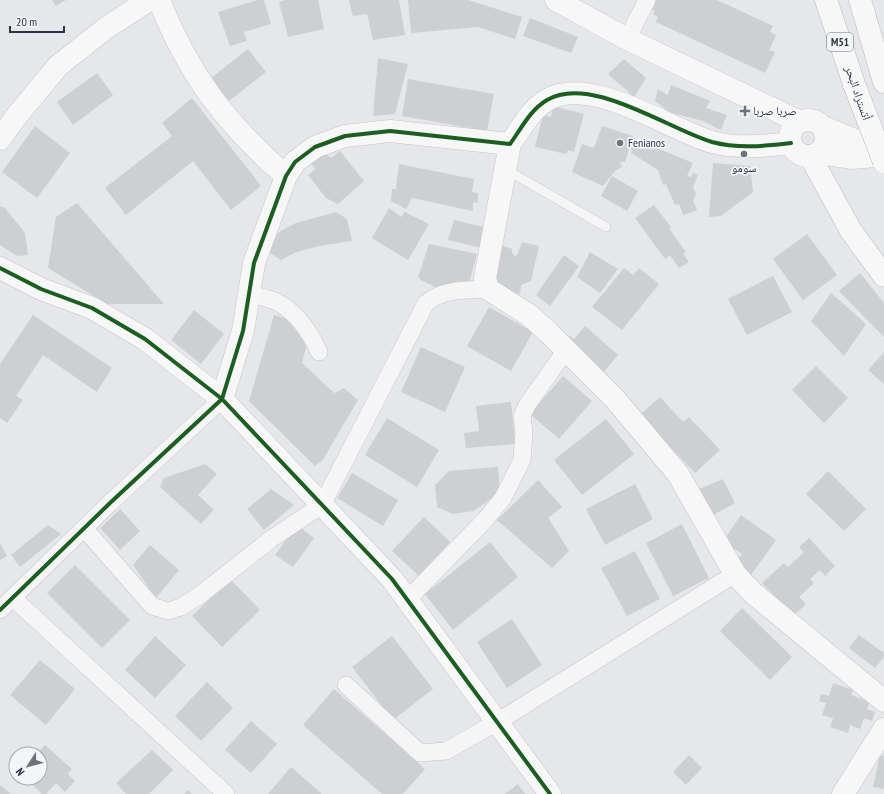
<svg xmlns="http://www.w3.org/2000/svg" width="884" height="794" font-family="'PT Sans Narrow','Noto Naskh Arabic',sans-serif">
	<rect width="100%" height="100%" fill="#e5e7ea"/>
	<path fill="#cdcfd2" d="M52,0h14l-10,6z
		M258,0h6l7,24 -27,8 3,9 -17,5 -12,-34z
		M285,0h33l6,29 -36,8 -9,-35z
		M349,0h50l6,35 -32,5 -6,-26 -14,2z
		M408,0h60l54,17 -7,22 -37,-12 -67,6z
		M653,0h64l56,26 -3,6 6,3 -7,15 6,2 -10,21 -109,-51 2,-5 -5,-3 2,-3 -5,-3z
		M530,18l48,19 -7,16 -48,-17z
		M248,49l18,23 -37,29 -19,-22z
		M378,58l30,6 -13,50 -22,2z
		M624,59l22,19 -12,19 -26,-23z
		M97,73l16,22 -40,30 -16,-23z
		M408,79l86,15 -7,37 -85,-15z
		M671,85l39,16 -4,7 21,7 -6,15 -18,-9 -34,-9 -14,-11 3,-12 10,6z
		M192,98l69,88 -30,24 -38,-49 -67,54 -21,-27 67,-52 -10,-13z
		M553,106l31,8 -10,38 -6,-2 -2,4 -31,-7 8,-32 8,2z
		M35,126l35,27 -33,45 -35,-26z
		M602,126l31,10 -8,26h-5l2,5 -7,4 -12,15 -31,-14 10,-28 12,4z
		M633,138l60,25 -6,13 4,1 2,-4 5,2 -5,12 3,7 -3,7 4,9 -14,5 -4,-11 -4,1 -9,-21 -3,1 -5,-15 -27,-17z
		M340,151l24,30 -26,23 -12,-6 -18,-23 8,-6 -5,-5 14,-12 6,6z
		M713,163l37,3 3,26 -32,24 -12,1z
		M399,164l75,15 -2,13 6,1v10l-5,-1v9l-61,-13 -6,11 -15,-8 1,-12h4z
		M612,176l26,15 -11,20 -26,-15z
		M77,203l87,101h-57l-59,-36 8,-51z
		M654,205l17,22 -1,3 16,22 -3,2 6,8 -10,6 -9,-13 -5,4 -30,-41z
		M0,206l5,2 20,25 3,22 -11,1 -17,-11z
		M389,208l12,9 4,-5 24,12 -21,36 -36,-22z
		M336,212l11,7 5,22 -33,5 -25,7 -13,7 -16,-10 7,-13 12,-8 12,-6z
		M454,220l34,8 -6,20 -34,-8z
		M807,234l30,41 -34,25 -30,-41z
		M522,242l17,4 -8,35 -10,4 -1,9 -26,-5 7,-44 11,4v4l3,3 2,-1z
		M429,244l48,10 -8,29 -12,-2 -2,4 -18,3 -16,-8 -3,-3z
		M590,252l28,17 -18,24 -23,-16z
		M564,255l15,11 -29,40 -14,-11z
		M624,268l9,7 6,-7 20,16 -37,46 -30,-23z
		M860,273l24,30v34l-45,-46z
		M773,276l19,36 -45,23 -19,-36z
		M831,293l35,31 -22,32 -33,-35z
		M489,307l44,25 -22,39 -44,-25z
		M194,310l30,24 -23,30 -30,-24z
		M33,315l79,53 -15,24 -54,-37 -27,41 7,4 -16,23 -7,-5v-54z
		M274,315l11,3 22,25 -5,20 32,30 10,-5 14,12 -36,61 -7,5 -66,-65z
		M585,326l33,29 -15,18 -37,-32 4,-5 4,3z
		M421,347l44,20 -20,45 -44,-20z
		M884,352v32l-16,-14z
		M816,366l32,32 -24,25 -32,-33z
		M563,376l29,25 -33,38 -29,-25z
		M660,397l23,25 6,-5 31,33 -25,23 -55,-58z
		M511,402l4,42 -49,4 -2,-15 15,-2 -3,-25z
		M387,418l52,32 -22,37 -52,-32z
		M606,419l28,35 -52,41 -28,-35z
		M205,464l12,10 -19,21 16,15 -13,14 -41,-37 4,-9z
		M498,467l2,25 -26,19 -21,3 -16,-7 -2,-22 14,-14z
		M828,471l38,38 -22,22 -38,-37z
		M352,473l46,27 -15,26 -46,-28z
		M723,479l12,24 -22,12 -14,-26z
		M538,480l24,27 -14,11 21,33 -17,17 -55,-48z
		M635,484l18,35 -48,26 -19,-36z
		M271,489l23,16 -30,25 -17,-21z
		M120,509l20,22 -20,19 -20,-22z
		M741,515l35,25 -25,35 -16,-12 7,-9 -19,-13z
		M424,517l26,25 -31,34 -27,-25z
		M682,524l27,54 -36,18 -27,-53z
		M48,525l13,9 -41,33 -9,-12z
		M297,525l17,13 -21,29 -18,-12z
		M809,538l26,28 -10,10 -5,-6 -10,9 4,4 -15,14 7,7 -13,12 -31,-33 22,-20 4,4 16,-15 -5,-5z
		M490,542l28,35 -65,53 -28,-36z
		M0,543l7,13 -7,4z
		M150,545l29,25 -23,28 -23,-33z
		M635,551l25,48 -33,17 -26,-48z
		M75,565l55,55 -28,28 -55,-55z
		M230,579l30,31 -38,37 -30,-31z
		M742,608l50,49 -22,23 -50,-49z
		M512,619l30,46 -35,23 -30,-46z
		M859,635l25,18v4l-9,11 -26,-20z
		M155,636l31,29 -31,33 -30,-28z
		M392,636l41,53 -40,31 -41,-53z
		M40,660l35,29 -29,36 -36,-30z
		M207,682l26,26 -32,33 -26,-25z
		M833,683l20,7 -2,5 19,7 -3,7 8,3 -3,9 -8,-3 -4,11 -10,-4 -2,8 -18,-6 3,-9 -11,-3 4,-12 -7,-2 2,-7 8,2z
		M334,689l91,80 -22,25h-21l-79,-69z
		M251,721l26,23 -26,29 -26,-23z
		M45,745l27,24 -4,5 7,7 -10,11 -9,-9 -10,11h-4l-17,-16h15v-24h-4z
		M152,750l21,20 -24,24h-23l-10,-11z
		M689,755l13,13 -16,17 -13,-13z
		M880,755l4,1v33l-11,-2z
		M291,767l31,27h-54z
		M518,784l7,10h-20z
		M0,785l11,9h-11z
		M188,790l4,4h-8z"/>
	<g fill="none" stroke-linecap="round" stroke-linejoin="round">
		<defs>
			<path id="lane" d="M505,169l101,58"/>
			<path id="street" d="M627,39l20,-39
				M249,294c9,2 20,4 28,8 19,10 33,30 42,50
				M84,528l68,78 16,5 13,-4 19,-12 71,-56 51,-34 104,-202c17,-14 40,-13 62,-14
				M13,598l213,196
				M407,600l78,-80 18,-22 19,-38 2,-27 -2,-17 5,-11 39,-55
				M0,610l110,-107 112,-104
				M346,685l74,68 26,-2 51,-29 238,-148"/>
			<path id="secondary" d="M159,0c29,74 67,124 127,176
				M556,0l71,39 173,83
				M790 138a18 18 0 1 1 36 0a18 18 0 1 1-36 0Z
				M823,127l32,13 20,16 9,4
				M0,139l15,-21 43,-52 48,-38 43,-28
				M510,144l-25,134 3,11 41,26 19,17 66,66 22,26 42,50 57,100 19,20 130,107
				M819,153l32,5 24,-2
				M0,268l41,21 51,19 53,31 77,60 170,180 158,215
				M222,399l21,-68 11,-68 32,-87 9,-14 20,-15 30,-11 45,-5 120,13c11,-15 20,-34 37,-44 43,-26 121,29 165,42 26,7 53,4 79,1
				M843,794l41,-65"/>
			<path id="highway" d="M826,0l28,84
				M860,0l24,82
				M810,156l41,75 33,45"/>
		</defs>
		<use href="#lane" stroke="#c3c5c8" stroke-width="10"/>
		<use href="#street" stroke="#c3c5c8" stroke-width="18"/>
		<use href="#secondary" stroke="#c3c5c8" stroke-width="23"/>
		<use href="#highway" stroke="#b8babe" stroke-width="23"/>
		<use href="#lane" stroke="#f5f5f6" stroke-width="9"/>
		<use href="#street" stroke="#f5f5f6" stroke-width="17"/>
		<use href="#secondary" stroke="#f7f7f8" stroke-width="22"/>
		<use href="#highway" stroke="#f7f7f8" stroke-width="22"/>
		<defs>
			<path id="highway-bridge" d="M854,84l30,78"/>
		</defs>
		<use href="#highway-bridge" stroke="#b8babe" stroke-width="23" stroke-linecap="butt"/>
		<use href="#highway-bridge" stroke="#f7f7f8" stroke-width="22"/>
		<defs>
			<path id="cycleway" d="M0,268l41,21 51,19 53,31 77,60 170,180 158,215
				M0,610l110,-107 112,-104 21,-68 11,-68 32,-87 9,-14 20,-15 30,-11 45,-5 120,13c11,-15 20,-34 37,-44 43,-26 121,29 165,42 26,7 53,4 79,1"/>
		</defs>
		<use href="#cycleway" stroke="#f4f5f8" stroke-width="6"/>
		<use href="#cycleway" stroke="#1b5e20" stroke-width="4"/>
	</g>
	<g fill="#6d727d" stroke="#f4f5f8" stroke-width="1.5">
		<path d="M743 105h4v4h4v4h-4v4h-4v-4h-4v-4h4z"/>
		<circle cx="620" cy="143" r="4"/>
		<circle cx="744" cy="154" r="4"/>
	</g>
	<g text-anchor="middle" stroke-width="3.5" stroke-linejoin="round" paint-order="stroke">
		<rect fill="#f4f5f8" stroke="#696d79" stroke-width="1" x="827" y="33" width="26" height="18" rx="3"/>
		<g font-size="11" font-weight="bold" fill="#2d3343">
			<text x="840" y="46">M51</text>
		</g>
		<g font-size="12" fill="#2d3343" stroke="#f4f5f8">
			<text transform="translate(858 93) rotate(71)" y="4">أتستراد البحر</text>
		</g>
		<g font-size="12" fill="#2d3343" stroke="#f4f5f8" text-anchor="start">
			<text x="753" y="115">صربا صربا</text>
			<text x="628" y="147">Fenianos</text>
			<text x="744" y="172" text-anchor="middle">سومو</text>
		</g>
	</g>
	<g transform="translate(28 766) rotate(234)"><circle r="19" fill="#f4f5f8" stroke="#a4a7b0"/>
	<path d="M0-3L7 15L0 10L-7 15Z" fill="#6d727d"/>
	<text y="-6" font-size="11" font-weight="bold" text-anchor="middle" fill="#2d3343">N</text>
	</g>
	<path d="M10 26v6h54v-6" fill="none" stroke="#2d3343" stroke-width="2"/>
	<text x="16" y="26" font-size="12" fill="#2d3343" stroke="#f4f5f8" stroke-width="3" paint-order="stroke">20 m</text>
</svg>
